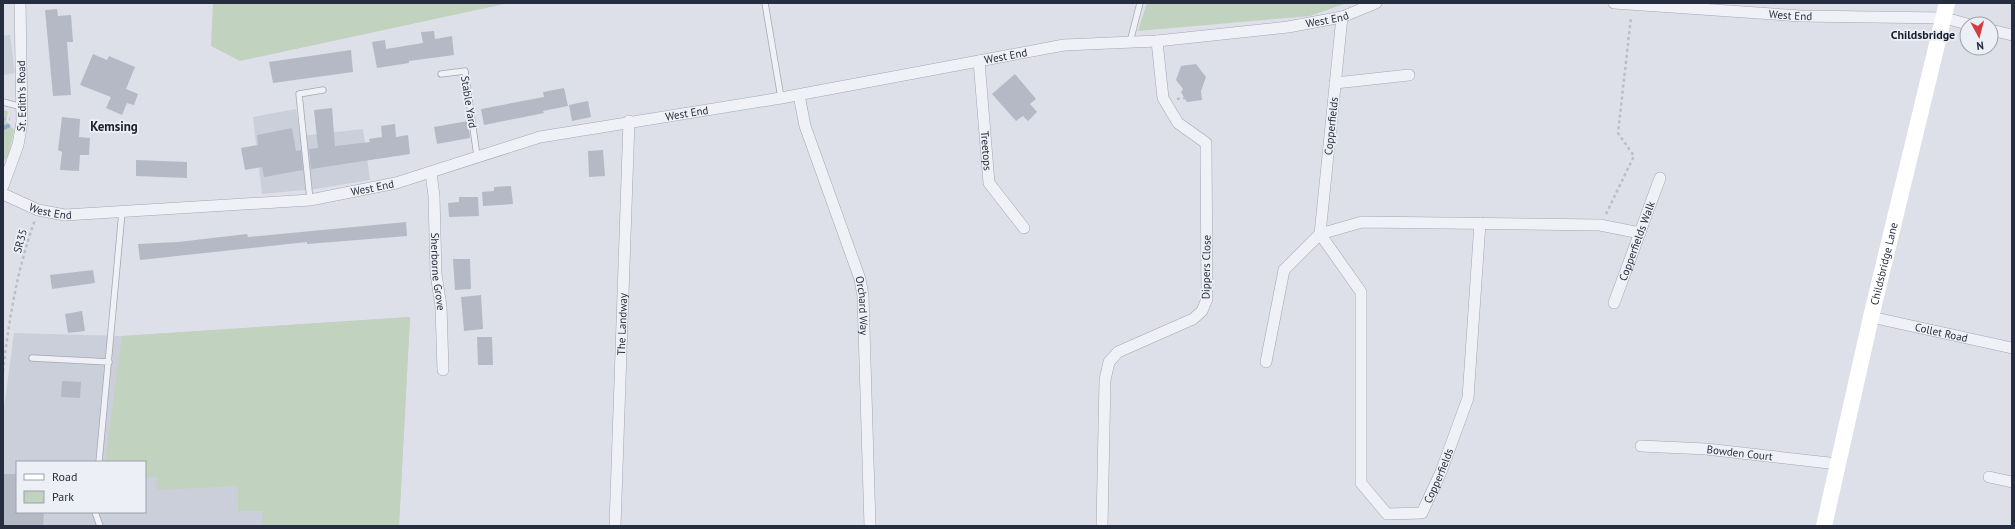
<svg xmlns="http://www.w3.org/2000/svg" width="2015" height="529" font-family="'PT Sans',sans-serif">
	<rect width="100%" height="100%" fill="#dde0e8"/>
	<path fill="#cbcfda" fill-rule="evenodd" d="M10,35l5,38 -12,2v-39z
		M296,109l4,27 63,-7 7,51 -54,9 -54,5 -9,-77z
		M410,317l-11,209h-396v-110l11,-83 108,3zM17,462h128v50h-128z"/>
	<path fill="#c1d2be" d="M213,3h296l-269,58 -29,-15z
		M1147,3h200l-37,13 -172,15z
		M3,110l5,1 -2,10 8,9 -5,23 -6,10z
		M410,317l-11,209h-137l1,-15h-25v-25l-81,4v-13h-12v-15h-40l17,-126z"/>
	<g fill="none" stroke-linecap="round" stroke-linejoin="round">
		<path stroke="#96aaca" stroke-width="4.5" d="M3,128l5,-2"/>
	</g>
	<path fill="#b4b9c5" d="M57,9l1,7 13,-1 2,27h-6l4,53 -18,1 -8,-86z
		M434,31l1,8 17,-3 2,19 -45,6v2l-32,5 -5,-26 13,-2 1,9 37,-6 -2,-11z
		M351,50l2,22 -80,11 -4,-21z
		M93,54l14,6 2,-4 26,11 -9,22 12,5 -4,11 -7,-2 -5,12 -16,-7 5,-11 -31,-12z
		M1196,64l10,13 -5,14 1,9 -15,2 -6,-10 2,-3 -7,-9 5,-14z
		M1015,74l21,25 -6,5 7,8 -9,9 -5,-5 -7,5 -24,-27z
		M564,88l4,18 -25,5 1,2 -60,12 -3,-16 63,-12 -1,-5z
		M588,101l3,16 -19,4 -3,-16z
		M332,108l3,38 35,-4 -1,-3 13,-2 -1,-11 14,-2 1,13 12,-2 2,19 -99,15 -2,-20 9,-1 -4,-38z
		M62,117l18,2 -1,18 11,1 -1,17h-9l-1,16 -19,-1 2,-18 -4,-2z
		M468,121l2,17 -33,6 -3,-17z
		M292,128l4,23 5,-1 2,20 -39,7 -2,-10 -17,3 -4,-22 17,-3 -1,-10z
		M603,150l2,26 -16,1 -1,-26z
		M136,160l51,2v16l-51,-2z
		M511,186l2,18 -30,2 -1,-14 12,-1v-4z
		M459,197h19l1,19 -30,1 -1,-14 11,-1z
		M406,222l1,14 -100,8v-2l-167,18 -2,-16 40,-2 69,-8 1,3z
		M453,259h17l1,30 -16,1z
		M93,270l2,13 -43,6 -2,-14z
		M481,295l2,34 -19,2 -3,-34z
		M82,311l3,20 -17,2 -3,-19z
		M477,337h15l1,28h-15z
		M62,381l19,1 -1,16 -19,-1z
		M4,474h13v38h27l-1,14h-40z"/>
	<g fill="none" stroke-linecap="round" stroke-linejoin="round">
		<defs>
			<path id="lane" d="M765,3l16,95
				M1130,42l10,-39
				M441,74l24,-3 12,85
				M3,102l19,5
				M310,200l-11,-106 24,-4
				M32,358l77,4
				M99,462l23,-250
				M95,512l5,14"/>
			<g id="street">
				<path id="s1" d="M1614,3l186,13 145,2 22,6"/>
				<path d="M1342,17l-22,217 42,-12 238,3 40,8"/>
				<path d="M1991,30l21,5"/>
				<path id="s2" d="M979,61l10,122 35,45"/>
				<path d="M1335,83l74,-8"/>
				<path id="s3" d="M799,95l6,31 55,153 3,17 7,230"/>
				<path id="s4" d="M431,173l3,23 2,78 5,32 2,64"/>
				<path id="s5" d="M3,186l15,-41 4,-23 -2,-119"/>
				<path id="s6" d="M3,194l35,16 27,5 245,-15 86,-17 144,-46 241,-39 283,-53 93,-4 131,-14 54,-10 34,-14"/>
				<path id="s7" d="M1614,303l46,-125"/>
				<path id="s8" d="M1871,317l141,31"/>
				<path id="s9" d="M1266,362l18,-92 36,-36 41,58v191l26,31 35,-1 19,-41 27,-74 12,-175"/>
				<path id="s10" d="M1641,446l65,3 132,15"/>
				<path d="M1989,477l23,5"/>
				<path id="s11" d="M615,526l14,-405"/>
				<path d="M1102,526l3,-146 4,-18 9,-10 75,-33 9,-8 5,-12 -1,-156 -28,-20 -15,-25 -6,-57"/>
			</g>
		</defs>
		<use href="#lane" stroke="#a2a7b2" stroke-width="7"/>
		<use href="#street" stroke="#a2a7b2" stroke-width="12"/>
		<path stroke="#bbbec6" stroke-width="2.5" stroke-dasharray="3 3" stroke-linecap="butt" d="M1177,99l8,-1
			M3,119h7
			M1606,214l28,-58 -16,-23 13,-116
			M3,371c6,-51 14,-102 32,-151"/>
		<use href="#lane" stroke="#f0f1f6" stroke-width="5.5"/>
		<use href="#street" stroke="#f0f1f6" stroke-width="11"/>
		<path stroke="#fff" stroke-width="16" id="s12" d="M1824,526l47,-209 76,-314"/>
	</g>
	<g text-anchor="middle" stroke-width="3.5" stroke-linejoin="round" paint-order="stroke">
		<g font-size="11" fill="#262d3f" stroke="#eceff5">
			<text dy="4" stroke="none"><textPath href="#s1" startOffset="177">West End</textPath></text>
			<text dy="4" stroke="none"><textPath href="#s6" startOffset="1347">West End</textPath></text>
			<text dy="4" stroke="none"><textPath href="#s6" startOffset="1023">West End</textPath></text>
			<text dy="4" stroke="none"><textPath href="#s5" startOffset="93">St. Edith's Road</textPath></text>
			<text transform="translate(469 102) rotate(81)" y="4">Stable Yard</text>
			<text dy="4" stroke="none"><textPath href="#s6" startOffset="699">West End</textPath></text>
			<text transform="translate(1331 126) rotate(-84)" y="4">Copperfields</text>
			<text dy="4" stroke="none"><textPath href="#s2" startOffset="90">Treetops</textPath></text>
			<text dy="4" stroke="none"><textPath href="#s6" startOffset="375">West End</textPath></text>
			<text dy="4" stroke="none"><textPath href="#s6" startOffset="51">West End</textPath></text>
			<text transform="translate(20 241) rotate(-75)" y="4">SR35</text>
			<text dy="4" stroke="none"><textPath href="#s7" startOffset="66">Copperfields Walk</textPath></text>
			<text dy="4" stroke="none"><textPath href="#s12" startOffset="269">Childsbridge Lane</textPath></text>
			<text transform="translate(1206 267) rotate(-89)" y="4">Dippers Close</text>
			<text dy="4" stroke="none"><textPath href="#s4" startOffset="99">Sherborne Grove</textPath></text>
			<text dy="4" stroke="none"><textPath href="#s3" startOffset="221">Orchard Way</textPath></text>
			<text dy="4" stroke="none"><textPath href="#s11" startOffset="202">The Landway</textPath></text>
			<text dy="4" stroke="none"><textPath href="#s8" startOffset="72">Collet Road</textPath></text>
			<text dy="4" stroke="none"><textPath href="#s10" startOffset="99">Bowden Court</textPath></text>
			<text dy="4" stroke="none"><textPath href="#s9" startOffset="523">Copperfields</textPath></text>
		</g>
		<g font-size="12" font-weight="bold" fill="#181e30" stroke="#eceff5">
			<text x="1923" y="39">Childsbridge</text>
		</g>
		<g font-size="13" font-weight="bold" fill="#181e30" stroke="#eceff5">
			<text x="114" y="131">Kemsing</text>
		</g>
	</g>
	<rect width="2015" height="529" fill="none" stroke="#262d3f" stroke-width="8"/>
	<rect x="16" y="461" width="130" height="52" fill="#eceff5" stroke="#9da1ac"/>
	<rect x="24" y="474" width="20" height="6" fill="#ffffff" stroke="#9da1ac"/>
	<text x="52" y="481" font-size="12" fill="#262d3f">Road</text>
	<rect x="24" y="491" width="20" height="12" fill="#c1d2be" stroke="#9da1ac"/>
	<text x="52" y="501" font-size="12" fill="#262d3f">Park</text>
	<g transform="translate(1979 36) rotate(173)"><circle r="19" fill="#eceff5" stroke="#9da1ac"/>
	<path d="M0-3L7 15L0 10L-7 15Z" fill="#d43b44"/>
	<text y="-6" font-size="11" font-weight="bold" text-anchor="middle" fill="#262d3f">N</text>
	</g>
</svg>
